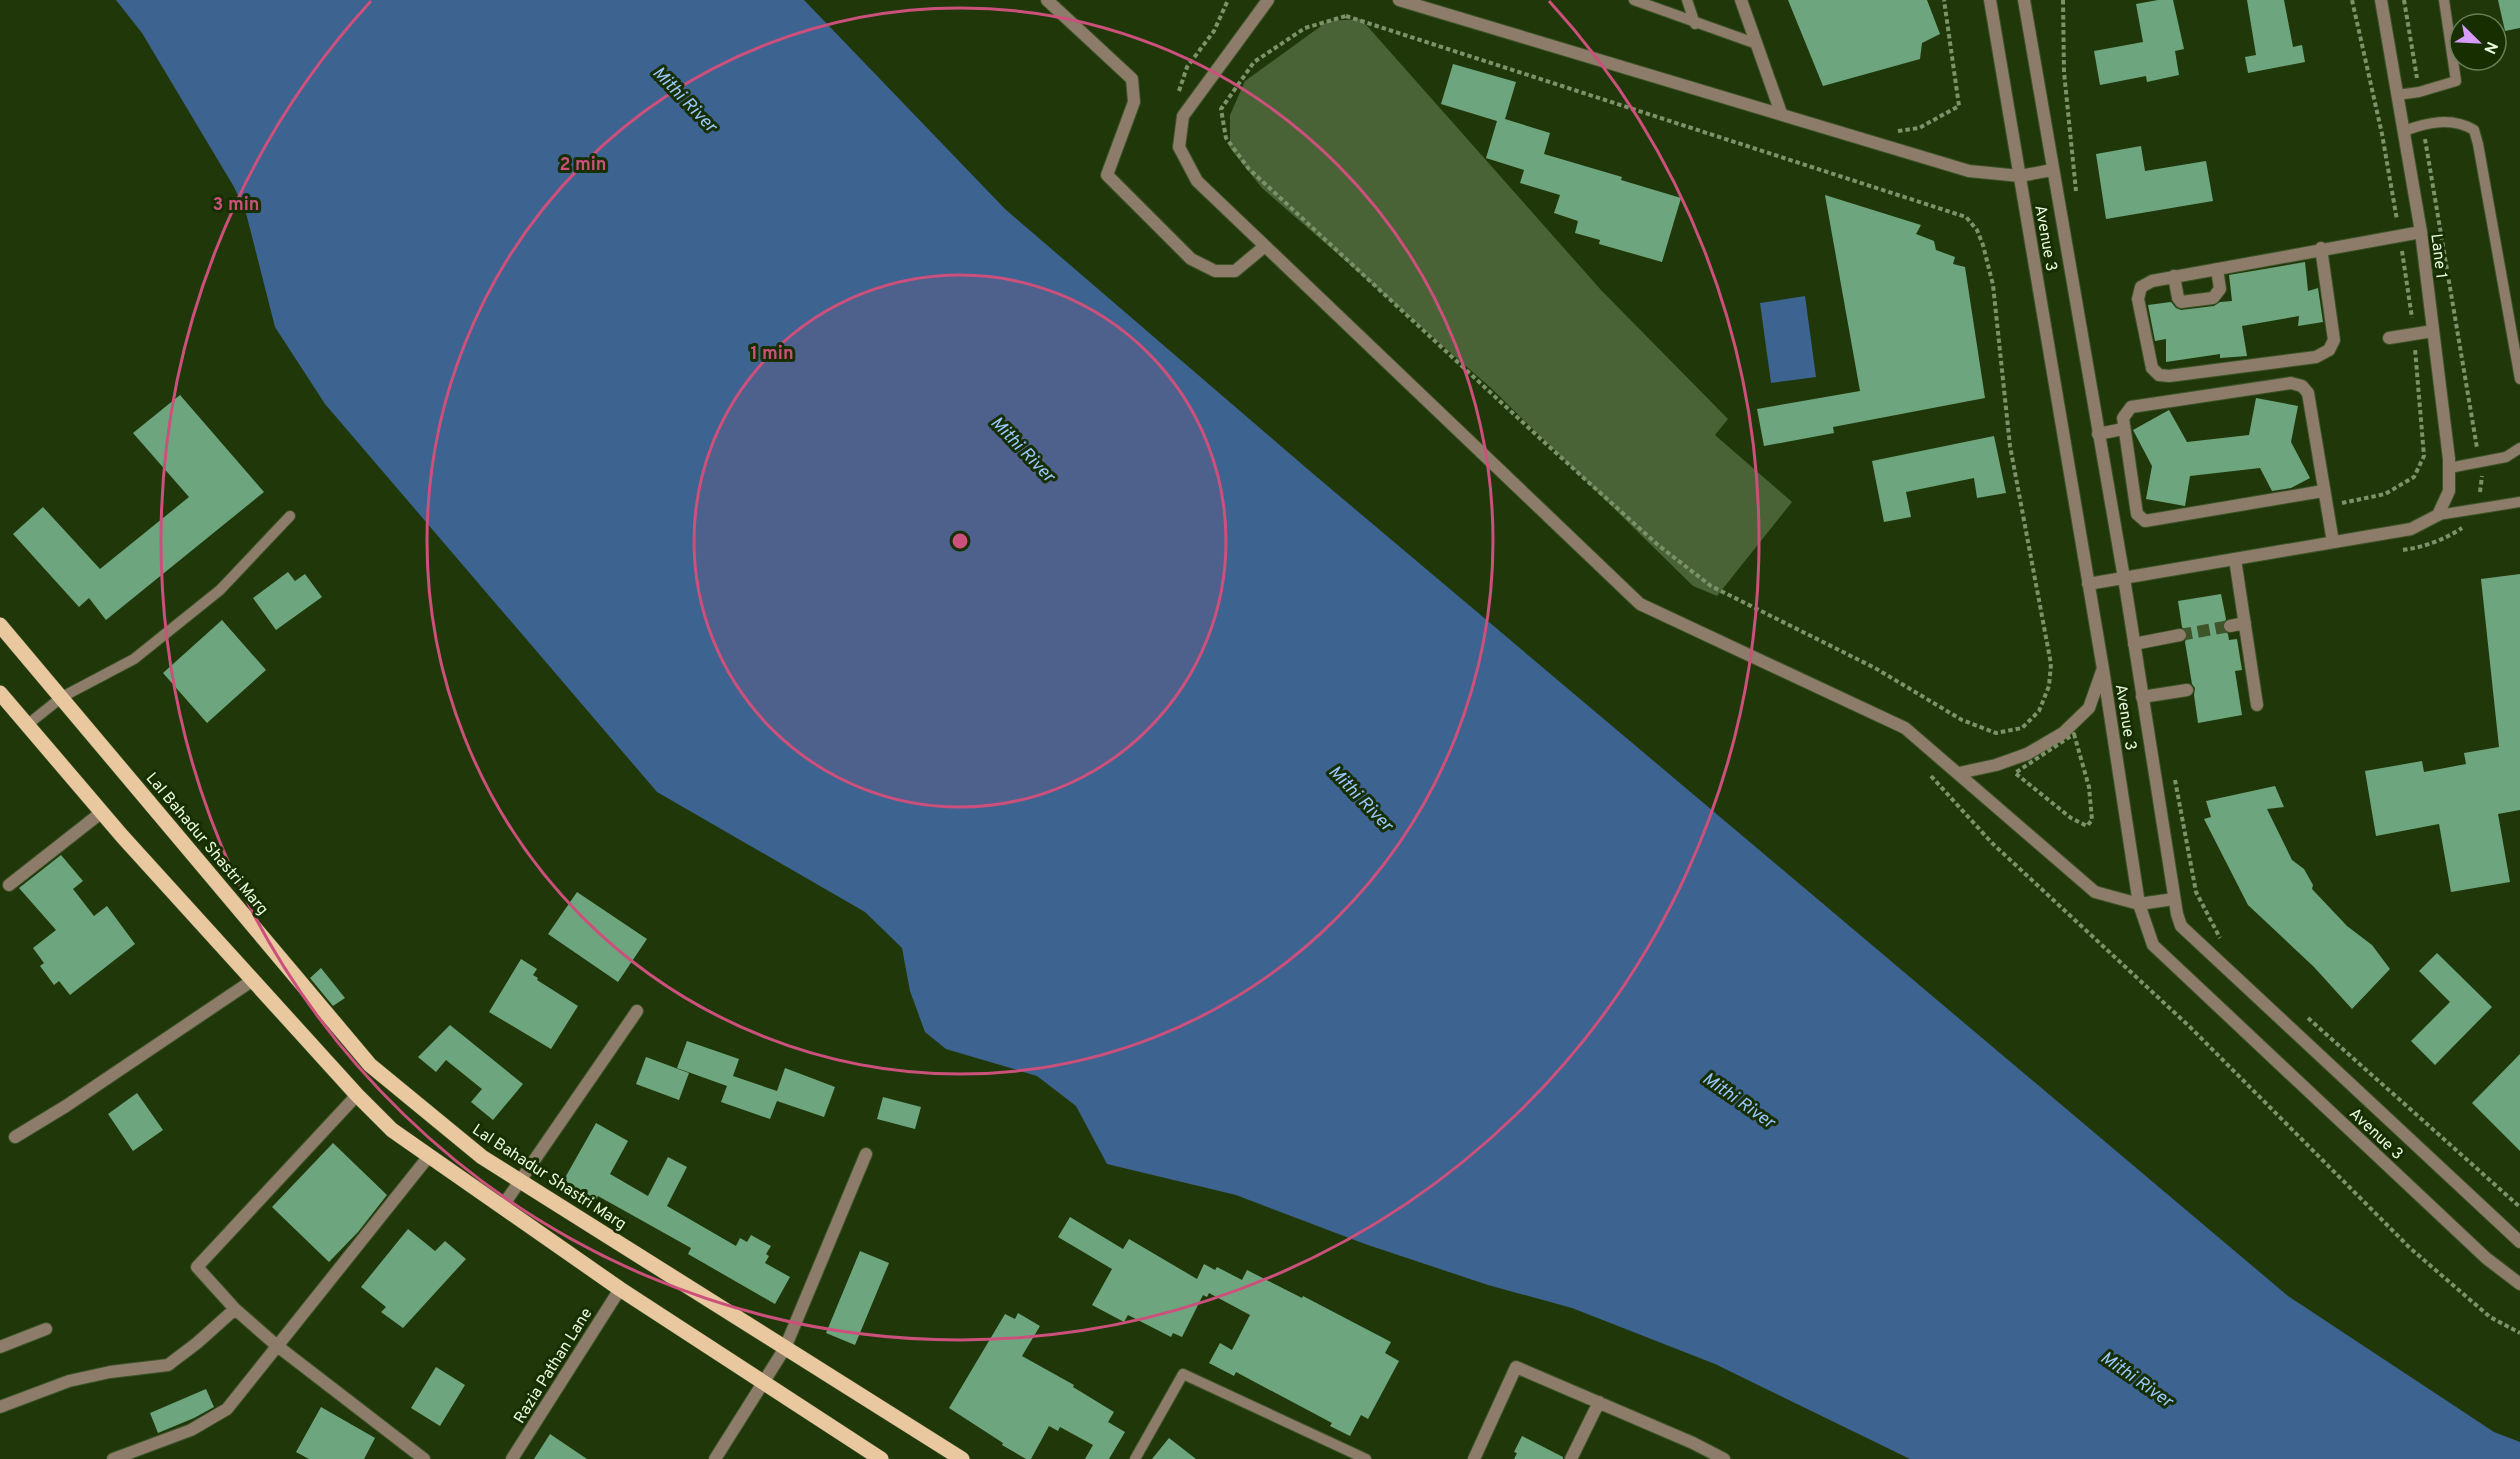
<svg xmlns="http://www.w3.org/2000/svg" width="2520" height="1459" font-family="Overpass,sans-serif">
	<rect width="100%" height="100%" fill="#203809"/>
	<path fill="#496236" d="M1361,19l240,271 127,129 -13,16 77,67 -75,94 -24,-10 -202,-198 -229,-200 -32,-40v-33l15,-34 83,-60z"/>
	<path fill="#3d6390" d="M116,0h688l201,209 306,263 977,824 206,136 26,10v17h-610l-195,-95 -143,-56 -84,-23 -123,-41 -129,-49 -129,-31 -31,-58 -39,-30 -91,-27 -21,-17 -15,-41 -8,-43 -37,-36 -208,-120 -332,-388 -50,-77 -29,-114 -12,-26 -92,-154z
		M1805,296l11,81 -45,6 -11,-80z"/>
	<path fill="#6da67e" d="M1788,0h139l13,34 -18,9 -2,16 -97,27z
		M2158,0h15l11,49 -9,2 4,24 -32,7 -1,-6 -46,9 -6,-34 49,-9 -7,-38z
		M2247,0h37l9,47 9,-2 3,17 -57,11 -3,-16 11,-2z
		M2498,0h22v28l-15,3z
		M1453,64l63,18 -11,37 45,14 -6,21 78,23 -1,3 60,18 -19,64 -63,-18 1,-4 -25,-7 3,-12 -24,-8 6,-18 -40,-12 4,-13 -38,-12 11,-37 -56,-17z
		M2141,146l4,25 61,-10 7,40 -107,18 -10,-65z
		M1825,195l96,30 -5,9 18,7 2,9 19,7 -2,7 12,3 20,131 -152,29 1,6 -70,13 -7,-37 103,-18z
		M2305,262l3,29 10,-3 5,34 -25,4 1,-10 -57,10 5,30 -27,2v-4l-54,8v-23l-11,2 -7,-36 23,-3 5,6 5,2 33,-4 6,-4 12,-1 -3,-26z
		M180,395l84,97 -158,128 -17,-22 -10,9 -66,-73 30,-27 57,62 89,-72 -56,-64z
		M2256,398l42,8 -7,36 19,36 -19,10 -19,3 -12,-23 -70,8 -5,30 -39,-7 6,-33 -19,-36 36,-20 18,32 62,-7z
		M1994,436l12,57 -29,5 -3,-20 -68,14 5,25 -27,5 -12,-61z
		M288,572l7,9 10,-7 17,23 -46,33 -23,-32z
		M2520,574v236l-22,4 12,68 -59,10 -12,-68 -63,12 -11,-65 57,-10 2,11 42,-8 -2,-11 35,-6 -18,-168z
		M2221,594l5,25 -4,9 6,6 1,6 8,-1 5,31 -7,1 7,44 -44,8 -4,-28 1,-7 -3,-4 -7,-42 3,-8 -6,-7 -4,-26z
		M222,620l44,50 -59,53 -44,-50z
		M2275,786l9,21 -17,2 25,51 12,9 9,16 -1,4 35,37 25,19 18,24 -38,40 -38,-42 -66,-62 -44,-86 7,-2 -5,-16z
		M61,855l22,26 -10,8 21,27 13,-10 28,38 -65,51 -11,-14 -5,4 -14,-19 4,-3 -11,-15 23,-18 -37,-42z
		M577,892l70,47 -29,43 -70,-48z
		M2437,953l55,54 -57,58 -24,-24 39,-39 -31,-31z
		M521,959l16,10 -4,6 5,3 -1,2 41,26 -27,43 -62,-37z
		M321,968l24,30 -12,8 -23,-28z
		M450,1025l73,59 -30,36 -22,-18 11,-13 -36,-29 -10,12 -18,-15z
		M687,1041l52,18 -6,17 44,15 8,-23 50,19 -11,30 -47,-16 -7,18 -49,-17 6,-16 -50,-18z
		M2520,1054v97l-48,-48z
		M646,1057l43,16 -10,27 -43,-16z
		M137,1093l26,37 -30,21 -25,-37z
		M883,1097l38,10 -6,22 -38,-10z
		M596,1123l32,18 -18,33 38,22 20,-39 19,10 -20,39 69,40 4,-8 7,4 4,-7 20,11 -5,8 3,2 -4,7 25,14 -15,27 -87,-50 3,-6 -93,-52 -3,6 -33,-19z
		M333,1143l54,52 -29,37 -29,30 -57,-55z
		M1070,1217l53,32 6,-10 68,40 7,-15 11,6 2,-3 25,13 5,-10 55,28 1,-2 88,46 -6,11 14,8 -31,58 -7,-4 -11,21 -20,-10 2,-3 -96,-51 -2,4 -25,-13 11,-20 12,7 18,-35 -41,-22 -2,4 -4,-2 -21,42 -9,-4 -2,4 -43,-22 -4,7 -32,-17 20,-36 -54,-32z
		M408,1229l27,22 10,-10 21,18 -63,69 -22,-16 5,-5 -25,-20z
		M860,1251l29,12 -34,82 -29,-12z
		M1018,1313l22,13 -18,30 52,29 -1,2 41,25 -6,10 17,10 -16,27h-24l8,-14 -33,-18 -2,4 -9,-5 -18,33h-5l-24,-14 1,-2 -54,-35 56,-94 10,5z
		M436,1367l29,18 -25,41 -29,-18z
		M206,1389l8,18 -20,11 -36,15 -8,-20z
		M321,1407l54,31 -11,21h-55l-13,-7z
		M550,1434l37,25h-53z
		M1522,1436l41,21v2h-49l3,-6 -3,-1z
		M1169,1438l27,21h-44z"/>
	<g fill="none" stroke-linecap="round" stroke-linejoin="round">
		<path stroke="#3e5529" stroke-width="12" stroke-dasharray="12 6" stroke-linecap="butt" d="M2180,635l50,-9"/>
		<defs>
			<path id="service" d="M1634,0l123,44
				M1687,0l8,24
				M2397,95l22,-3 37,-11 -12,-81
				M2404,131c24,-9 48,-14 70,-1l4,14 42,235
				M2449,468l57,-11 14,-9
				M2438,515l82,-13
				M27,725l35,-28 72,-38 86,-69 70,-74
				M1135,1459l48,-85 183,85"/>
			<path id="minor" d="M1047,0l85,79 2,23 -27,73 84,84 24,12h20l30,-25
				M1268,0l-85,116 -4,31 18,34 443,423 265,124 190,164 44,12 35,-5
				M2321,248l13,92 -5,10 -13,7 -147,19 -10,-1 -7,-7 -14,-69 3,-12 11,-6 269,-49
				M2174,276l4,22 3,4 32,-4 7,-9 -3,-20
				M2389,338l44,-7
				M2098,434l25,-5
				M2323,491l-178,30 -8,-7 -14,-96 8,-11 160,-24 11,3 6,7 25,149
				M2235,559l22,146
				M2230,626l15,-3
				M2134,644l46,-9
				M2142,697l45,-7
				M9,885l93,-73
				M357,1095l-160,172 38,42 41,36 148,114
				M15,1137l51,-31 187,-126
				M502,1207l135,-196
				M0,1347l46,-18
				M785,1348l81,-194
				M0,1407l69,-26 41,-9 58,-7 29,-22 38,-34
				M113,1459l78,-29 36,-21 202,-253
				M512,1459l108,-170
				M1474,1459l42,-92 177,76 31,16
				M1571,1459l28,-57"/>
			<path id="tertiary" d="M1399,0l570,171 51,5 32,-6
				M1741,0l40,113
				M1990,0l113,669 36,235 14,41 333,313 34,26
				M2024,0l100,578 53,336 4,12 339,316
				M2088,584l323,-55 27,-14 11,-24v-32l-28,-227 -40,-232
				M1959,773l37,-8 31,-11 36,-21 26,-25 13,-37
				M715,1459l70,-111"/>
			<path id="primary" d="M0,625l370,440 112,92 480,302
				M0,693l122,143 235,259 35,35 228,159 261,170"/>
		</defs>
		<use href="#service" stroke="#3c5327" stroke-width="12"/>
		<use href="#minor" stroke="#3c5327" stroke-width="14"/>
		<use href="#tertiary" stroke="#3c5327" stroke-width="14"/>
		<use href="#primary" stroke="#3c5327" stroke-width="16"/>
		<path stroke="#7d916b" stroke-width="4" stroke-dasharray="4.5 3" stroke-linecap="butt" d="M2063,0l1,72 12,119
			M2352,0l30,134 15,86
			M2404,0l13,78
			M1346,16l620,201 11,13 6,15 10,40 17,161 41,218 -2,22 -10,25 -17,17 -26,5 -34,-13 -87,-52 -164,-82 -53,-41 -114,-103 -295,-273 -23,-31 -5,-29 33,-47 51,-34z
			M1179,91l8,-24 27,-36 14,-31
			M1898,131l21,-3 40,-22 -15,-106
			M2425,139l52,309
			M2402,251l10,67
			M2480,492l2,-16
			M2342,503l43,-9 29,-17 10,-21 -9,-107
			M2403,550c21,-3 41,-10 59,-22
			M2074,734l15,53 3,33 -5,6 -16,-8 -56,-45z
			M1931,776l61,67 198,184 220,221 80,69 30,16
			M2175,780l21,112 24,46
			M2308,1018l212,189"/>
		<use href="#service" stroke="#8c7c69" stroke-width="10"/>
		<use href="#minor" stroke="#8c7c69" stroke-width="12"/>
		<use href="#tertiary" stroke="#8c7c69" stroke-width="12"/>
		<use href="#primary" stroke="#e9c89f" stroke-width="15"/>
	</g>
	<circle cx="960" cy="541" r="266" fill="#cc507c" fill-opacity=".12"/>
	<g fill="none" stroke="#cc507c" stroke-width="3">
		<circle cx="960" cy="541" r="266"/>
		<circle cx="960" cy="541" r="533"/>
		<path d="M1549 1A799 799 0 1 1 371 1"/>
	</g>
	<g text-anchor="middle" stroke-width="6" stroke-linejoin="round" paint-order="stroke">
		<g font-size="16" fill="#e9f9de" stroke="#162e00">
			<text transform="translate(2047 238) rotate(80)" y="6">Avenue 3</text>
			<text transform="translate(2440 256) rotate(83)" y="6">Lane 1</text>
			<text transform="translate(2127 717) rotate(81)" y="6">Avenue 3</text>
			<text transform="translate(208 843) rotate(50)" y="6">Lal Bahadur Shastri Marg</text>
			<text transform="translate(2377 1133) rotate(43)" y="6">Avenue 3</text>
			<text transform="translate(550 1176) rotate(33)" y="6">Lal Bahadur Shastri Marg</text>
			<text transform="translate(552 1365) rotate(-58)" y="6">Razia Pathan Lane</text>
		</g>
		<g font-size="18" font-style="italic" fill="#99c7fe" stroke="#162e00">
			<text transform="translate(685 99) rotate(46)" y="6">Mithi River</text>
			<text transform="translate(1023 449) rotate(46)" y="6">Mithi River</text>
			<text transform="translate(1361 798) rotate(46)" y="6">Mithi River</text>
			<text transform="translate(1739 1100) rotate(35)" y="6">Mithi River</text>
			<text transform="translate(2137 1379) rotate(35)" y="6">Mithi River</text>
		</g>
	</g>
	<circle cx="960" cy="541" r="9" fill="#cc507c" stroke="#162e00" stroke-width="3"/>
	<g font-size="18" text-anchor="middle" font-weight="bold" fill="#cc507c" stroke="#162e00" stroke-width="6" stroke-linejoin="round" paint-order="stroke">
		<text x="583" y="170">2 min</text>
		<text x="236" y="210">3 min</text>
		<text x="772" y="359">1 min</text>
	</g>
	<g transform="translate(2478 42) rotate(114)"><circle r="28" fill="#162e00" stroke="#6a7f59" stroke-width="1.5"/>
	<path d="M0-4.5L10 22L0 15L-10 22Z" fill="#d79bf9"/>
	<text y="-9" font-size="16" font-weight="bold" text-anchor="middle" fill="#e9f9de">N</text>
	</g>
</svg>
